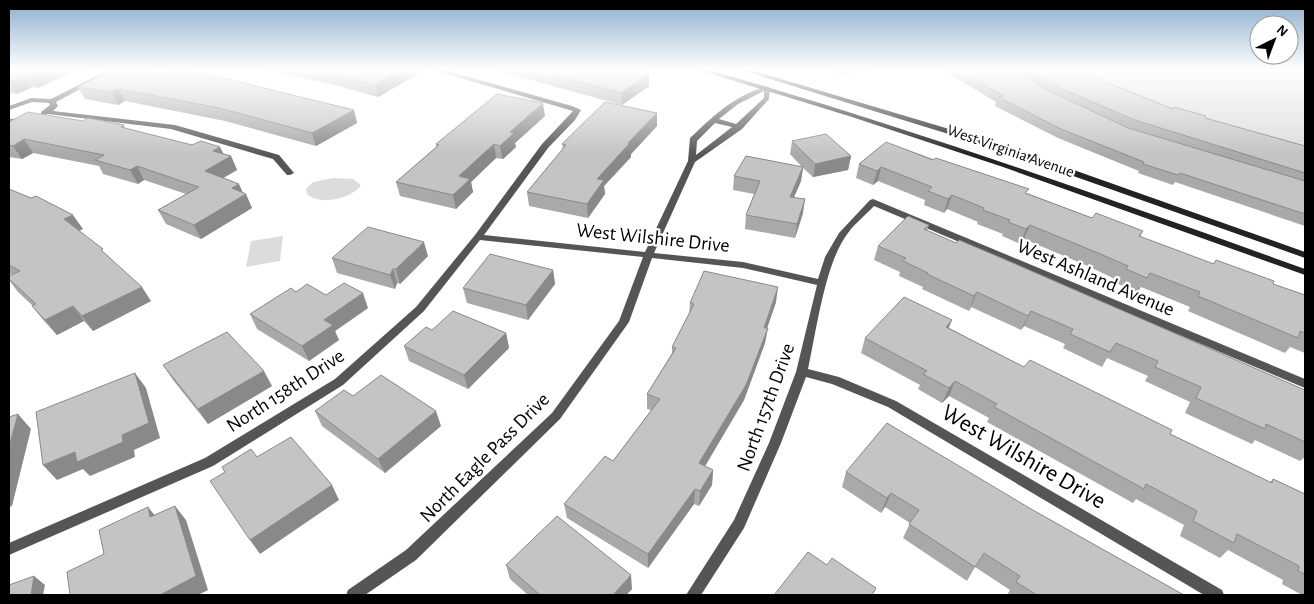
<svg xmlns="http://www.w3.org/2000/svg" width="1314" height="604" font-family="'Alegreya Sans',sans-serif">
	<rect width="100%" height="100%" fill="#fff"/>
	<path fill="#dcdcdc" d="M1078,70h227v80l-135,-39z
		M333,178l20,1 8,6c-9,14 -42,21 -54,9l-1,-5 7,-7z
		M283,236l-3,25 -34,6 5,-26z"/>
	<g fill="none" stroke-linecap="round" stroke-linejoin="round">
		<path fill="#555" fill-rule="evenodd" d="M108,70h8l-60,32 2,4 -5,5 122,14 104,30 15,18 -4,2h-3l-14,-16 -102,-30 -123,-15 -7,2v-4l9,-7 -1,-2 -17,-1 -23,8v-4l22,-8 20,1z
			M433,70h11l128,36 9,4 -6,10 -27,28 -64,87 161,17 43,-91 2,-23c23,-22 45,-43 77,-52l3,2 -1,11 -27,30 -47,33 -41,91 89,9 75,17 7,-22 14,-24 31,-33 3,-1 432,180v9l-431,-182c-8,9 -19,17 -26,27 -23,29 -32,100 -40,136l31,8 57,24 326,189 2,5h-20l-316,-188 -56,-23 -26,-7 -25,66 -37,85 -43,67h-15l48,-75 35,-77 27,-71 21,-87 -74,-17 -91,-10 -23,64 -69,97 -144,141 -51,35h-19l2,-5 58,-40 146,-137 67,-92 24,-64 -163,-17 -56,71 -81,74 -130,81 -204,89v-12l196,-85 130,-79 81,-72 59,-72 67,-91 31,-33zM764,91v7l-28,26 -17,-5 19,-15zM715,123l17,4 -36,28 1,-14z
			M25,118h3v4l-19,1v-4z"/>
		<path fill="#222" fill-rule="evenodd" d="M699,70h10c202,58 399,128 596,199v6l-302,-108 -151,-50z
			M741,70h10l252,75 302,107v6l-308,-109z"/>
	</g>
	<path fill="#a9a9a9" d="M9,70h79l-5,2 -8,-1 -37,17 -5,-1 -16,7 -8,-1z
		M112,70l242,40 3,13 -41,23 -91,-25 -100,-20 -7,4 -33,-6 -7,-12z
		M265,70h160l-47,27 -43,-12z
		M494,70h141l14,16 -27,19z
		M833,70h39l-35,4z
		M943,70h141l24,13 65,26 132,37v80l-130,-44 -2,3 -35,-12 1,-2 -81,-33 -63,-32 1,-4z
		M545,116l-30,27 1,4 -13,12 -7,-1 -25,24 2,10 -17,17 -56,-13 -4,-14 40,-35v-3z
		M83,121l41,4 1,3 67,17 28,2 3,7 8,2 6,14 -14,8 20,15 9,15 -51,31 -35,-15 -8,-14 28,-16 -42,-14 -6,4 -35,-10 -4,-8 -66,-13 -11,6 -13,-2v-35z
		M657,126l-26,28v3l-27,29 1,8 -17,24 -59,-12 -2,-14 36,-42 -1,-6z
		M792,141l59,15 -3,14 -35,7 -10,-9 -2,13 -7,16 9,16 -8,25 -50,-9 1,-14 8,-21 -21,-4 1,-14 68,-9 -12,-13z
		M886,142l141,51 65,25 51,13 -3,6 73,27 3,-4 57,24 32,11v58l-15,-6 -5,6 -97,-42 2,-4 -49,-20 -3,5 -20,-8 1,-3 -29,-14 -66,-28 -4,5 -18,-8 1,-2 -26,-10 1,-2 -31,-13 -3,4 -20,-8 1,-5 -47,-19 -5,4 -17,-7 3,-14z
		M9,189l74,40 -4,2 28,24 44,46 -58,30 -9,-10 -27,14 -13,-14 -12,-15h1l-15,-14 -9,-12v-4l3,-1 -3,-2z
		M929,225l-2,6 378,159v67l-5,4 -45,-21 -3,4 -67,-31 5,-11 -45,-21 3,-5 -41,-18 -5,9 -39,-19 2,-4 -41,-18 -3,4 -50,-23 -2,4 -47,-22 1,-2 -24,-11 1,-4 -26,-12 4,-14z
		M428,256l-28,28 -3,-1 -2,6 -58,-16 -5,-15z
		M553,270l2,14 -27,36 -61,-17 -4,-15z
		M296,292l30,3 42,13 -33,23 4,9 -30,21 -52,-32 -7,-15z
		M776,302l-9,26 -2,15 -21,57 -39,66 8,4 -1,15 -13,21 -5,-2 -46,64 -81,-50 -3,-14 49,-43 38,-51 -4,-1v-15l25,-41v-6l17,-33 1,-11z
		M949,328l75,39 146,67 100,48 3,-3 32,15v101h-3l-20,-11 1,-4 -55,-30 -8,8 -40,-22 4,-11 -48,-26 -3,4 -146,-81 2,-4 -40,-22 -7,7 -24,-14 2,-4 -59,-32 4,-15z
		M432,330l74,3 3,15 -41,41 -59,-28 -5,-15z
		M163,365l109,21 -64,38 -35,-44z
		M315,411l126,15 -56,47 -63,-47z
		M846,472l185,37 153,86h-177l3,-5 -35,-23 -8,14 -64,-43 7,-15 -25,-16 -4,6 -39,-26z
		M506,565l126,24 -6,6h-98l-18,-16z"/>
	<path fill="#898989" d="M43,70h31l1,1 -37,17 -8,-12z
		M402,70h23l-47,27 -3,-12z
		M838,70h34l-35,4z
		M649,74v12l-27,19 -1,-12z
		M25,75l8,12 -16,7 -8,-12z
		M119,89l6,12 -7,4 -6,-13z
		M543,103l2,13 -30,27 1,4 -13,12 -3,-13 10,-14z
		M354,110l3,13 -41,23 -4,-13z
		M657,113v13l-26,28v3l-27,29 1,8 -17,24 -1,-14 10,-25 31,-36z
		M24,139l9,14 -11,6 -9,-13z
		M494,144l2,14 -25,24 2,10 -17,17 -3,-14 6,-19z
		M220,147l6,12 5,-3 6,14 -26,15 -6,-14 8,-20z
		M851,156l-3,14 -35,7 2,-13z
		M137,166l7,14 -6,4 -8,-14z
		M803,167l-2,14 -13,30 2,-14z
		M881,167l-3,14 -5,4 4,-14z
		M239,184l5,11 2,-1 6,14 -51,31 -7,-14 38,-37z
		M952,195l-5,14 -3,4 4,-14z
		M805,199l-2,14 -8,25 2,-14z
		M73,215l10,14 -10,5 -9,-15z
		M1030,225l-6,14 -4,5 6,-15z
		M424,242l4,14 -28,28 -4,-15z
		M393,269l4,14 -2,6 -5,-14z
		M553,270l2,14 -27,36 -2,-15z
		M142,287l9,14 -58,30 -11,-15z
		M778,287l-2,15 -13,38 5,-12 -3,15 -21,57 -46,78 1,-15 65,-135z
		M977,292l-6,15 -2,4 5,-15z
		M363,293l5,15 -33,23 4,9 -30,21 -7,-15 22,-26z
		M73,306l11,15 -27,14 -12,-15z
		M1031,311l-7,15 -3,4 7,-14z
		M952,320l-6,15v-8z
		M506,333l3,15 -41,41 -4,-14z
		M264,371l8,15 -64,38 -10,-15z
		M135,373l11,15 14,50 -26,12 1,7 -45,19 -7,-7 -26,11 -14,-15 32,-13 47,-17z
		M955,381l-6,15 -7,7 7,-15z
		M436,411l5,15 -56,47 -7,-14z
		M18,414l13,15 -19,77 -3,1v-60z
		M713,470l-1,15 -13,21 1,-15z
		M332,485l7,15 -79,54 -10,-14z
		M695,489l-1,15 -46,64v-14z
		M891,493l-6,14 -4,6 6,-15z
		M175,506l11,14 22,70 -10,5h-38z
		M148,507l12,15 -10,-5z
		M631,575l1,14 -6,6h-13z
		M34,576l11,9 -2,10h-12z"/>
	<path fill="#c4c4c4" stroke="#898989" d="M9,70h34l-13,6 -5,-1 -16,7z
		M112,70h22l32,5 10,-5h4l43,8 131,32 -42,23 -93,-25 -100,-19 -7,3 -34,-5z
		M317,70h85l-27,15 -43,-12z
		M535,70h100l14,4 -28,19z
		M959,70h54l34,20 81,38 177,53v33l-125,-41 -2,2 -35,-11 1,-2 -83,-33 -63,-32 5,-1z
		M1029,70h55l24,13 65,26 1,-2 32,9 -1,2 100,28v27l-170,-53 -82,-35z
		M497,94l46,9 -33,29 4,1 -14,13 -6,-2 -35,32 11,3 -17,16 -57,-13 43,-37 -3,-1z
		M605,102l52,11 -29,30h2l-33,36 7,1 -17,24 -60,-12 39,-47 -4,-1z
		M28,112l55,9 5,-3 36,7 -3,2 71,18 9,-4 19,6 -7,4 18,5 -26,15 34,13 -7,4 14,6 -52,31 -36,-15 41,-23 -62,-21 -7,4 -35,-10 9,-5 -80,-16 -11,7 -4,-1v-23z
		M826,134l25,22 -36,8 -23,-23z
		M886,142l47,18 3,-2 93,31 -4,4 67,25 4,-5 47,18 -4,5 75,28 2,-4 58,21 -1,3 32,11v38l-5,-2 -2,7 -100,-42 2,-4 -50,-19 -3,5 -21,-9 2,-3 -30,-13 -68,-28 -4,4 -18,-7 2,-2 -27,-10 1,-2 -32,-13 -4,4 -20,-8 4,-4 -51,-20 -4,4 -18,-7z
		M746,156l57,11 -13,30 15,2 -8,25 -51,-9 14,-34 -26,-5z
		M9,189l22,9 5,-2 37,19 -9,4 39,30 -2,1 41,37 -60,29 -9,-10 -28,14 -13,-14 4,-2 -27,-25v-3l11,-5 -11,-6z
		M908,216l21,9 -5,4 32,14 3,-3 45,19 301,131v52l-39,-18 -1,5 -69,-31 5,-11 -46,-20 3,-6 -42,-18 -6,9 -40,-18 3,-5 -42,-18 -3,5 -51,-24 -3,4 -47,-22 1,-1 -25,-12 3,-3 -28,-12z
		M368,227l56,15 -28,27h-3l-3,6 -58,-17z
		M490,254l63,16 -27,35 -63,-17z
		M704,271l74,16 -14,41h4l-22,57 -47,78 14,7 -13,21 -5,-2 -47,65 -84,-50 41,-48 8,5 47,-62 -13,-5 29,-46 -4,-1 22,-43 -4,-1z
		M344,283l19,10 -39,27 9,5 -31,21 -52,-32 41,-26 5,4 11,-8 19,11z
		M904,297l48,23 -6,7 78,40 6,-7 142,70 -2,4 102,49 1,-4 32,15v80l-7,-3 1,-5 -62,-32 -3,9 -41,-22 4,-10 -51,-27 -2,5 -150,-82 3,-3 -42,-23 -6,7 -26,-14 4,-3 -62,-33z
		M453,311l53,22 -42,42 -60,-29 22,-19 6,3z
		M227,332l37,39 -66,38 -35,-44z
		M135,373l14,50 -27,12 1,7 -46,20 -2,-10 -32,13 -7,-53z
		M381,375l55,36 -58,48 -63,-48 29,-21 9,6z
		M18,414l-9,33v-30z
		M887,423l144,86 153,86h-147l-21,-13 4,-6 -36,-23 -9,14 -66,-43 10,-14 -28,-17 -4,5 -41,-26z
		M291,437l41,48 -82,55 -40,-59 15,-9 -3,-5 29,-18 6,8z
		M175,506l21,70 -36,19h-90l-3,-23 37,-18 -5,-24 49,-23 2,10z
		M557,516l74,59 -18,20h-73l-34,-30z
		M808,552l19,13 5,-7 44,30 -4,7h-98z
		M34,576l-3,19h-22v-10z"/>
	<linearGradient id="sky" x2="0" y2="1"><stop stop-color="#8cadcc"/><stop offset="0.45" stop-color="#fff"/><stop offset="1" stop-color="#fff" stop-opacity="0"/></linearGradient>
	<rect width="1314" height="155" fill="url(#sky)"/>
	<g text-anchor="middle" stroke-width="4.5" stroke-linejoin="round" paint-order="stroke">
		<g font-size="16" fill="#000" stroke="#fff">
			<text transform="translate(1011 150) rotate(19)" y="6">West Virginia Avenue</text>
		</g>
		<g font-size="20" fill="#000" stroke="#fff">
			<text transform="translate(653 237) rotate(6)" y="7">West Wilshire Drive</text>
			<text transform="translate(1096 277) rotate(23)" y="7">West Ashland Avenue</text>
			<text transform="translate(285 390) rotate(-33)" y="7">North 158th Drive</text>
			<text transform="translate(765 407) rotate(-70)" y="7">North 157th Drive</text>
			<text transform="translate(484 457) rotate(-45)" y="7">North Eagle Pass Drive</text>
		</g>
		<g font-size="24" fill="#000" stroke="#fff">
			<text transform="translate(1024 456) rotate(30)" y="8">West Wilshire Drive</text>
		</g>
	</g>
	<rect width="1314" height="604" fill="none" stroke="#000000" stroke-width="20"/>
	<g transform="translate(1274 40) rotate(42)"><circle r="24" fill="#ffffff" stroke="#999999"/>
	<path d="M0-4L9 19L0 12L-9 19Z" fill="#000000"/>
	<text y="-8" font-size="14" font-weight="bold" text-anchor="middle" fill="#000000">N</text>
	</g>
</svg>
